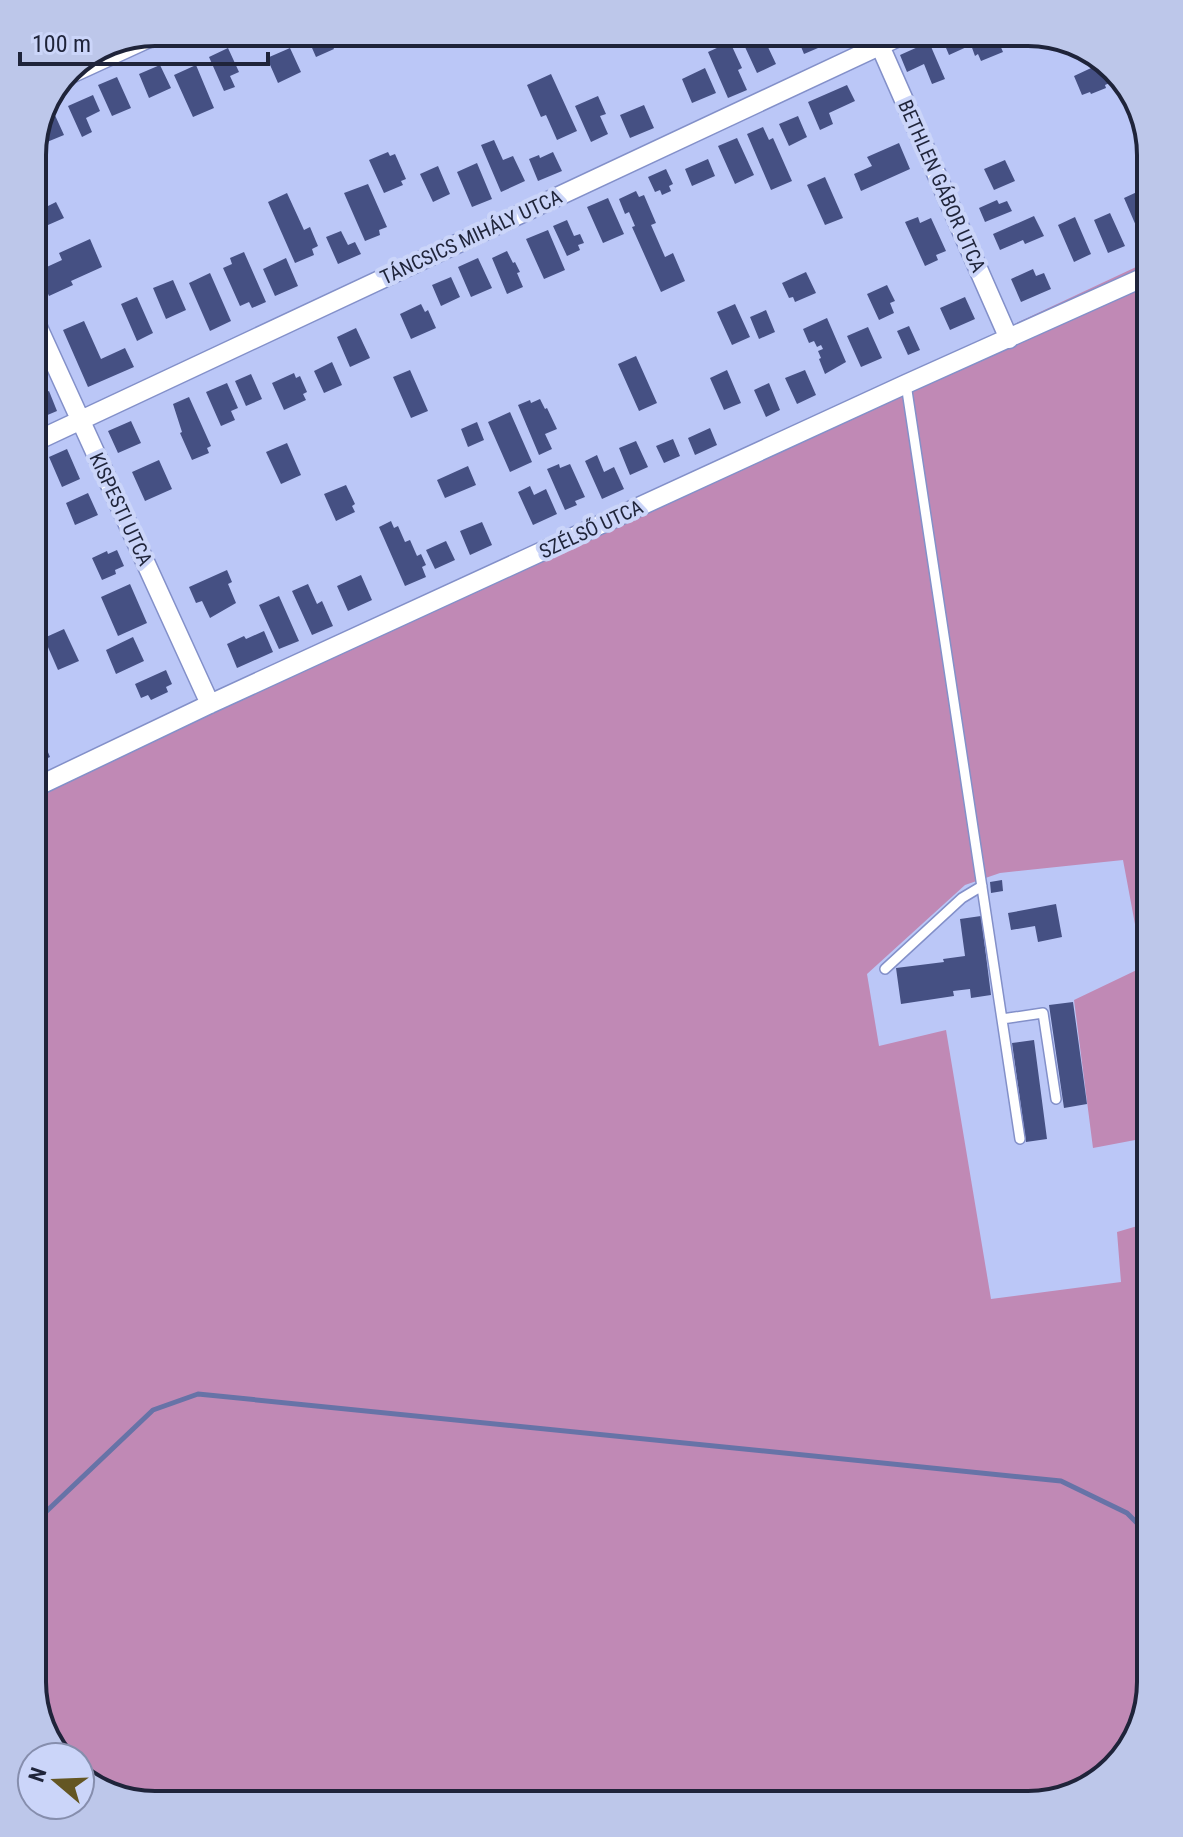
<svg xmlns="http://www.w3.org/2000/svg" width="1183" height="1837" font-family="'Roboto Condensed',sans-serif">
	<rect width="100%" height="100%" fill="#bbc7f7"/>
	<path fill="#c089b5" d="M1151,260v877l-58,11 -19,-148 69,-33 -20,-107 -123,13 -35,12 -98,89 12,72 67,-16 45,269 130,-17 -4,-50 34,-10v460l-17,62 -51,48 -55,13h-880l-61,-20 -7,-9v-19h-17l-18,-20 -13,-55v-897z"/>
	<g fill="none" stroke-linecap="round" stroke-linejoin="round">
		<path stroke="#6773a7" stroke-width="5" d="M32,1525l121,-115 45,-16 863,87 66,32 24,24"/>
	</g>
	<path fill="#455083" d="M228,32h27l-22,10z
		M305,32h21l8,17 -18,8z
		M743,32h14l7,15 3,-2 9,19 -19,9 -18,-39z
		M795,32h25l5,13 -21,9z
		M949,32h16l3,6 13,-6h18l5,11 -4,2 3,7 -22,9 -3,-7 -3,2 -4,-11 -22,10 -8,-19z
		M1008,32h29l-25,11z
		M730,42l12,26 -4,2 9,20 -19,8 -20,-46z
		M929,42l16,37 -13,5 -8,-20 -17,8 -7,-17z
		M228,48l11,24 -9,4 5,11 -11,4 -15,-34z
		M290,48l11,24 -23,11 -11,-25z
		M1104,62l15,17 -14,6 1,3 -15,6 -1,-2 -8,3 -8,-19z
		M160,65l11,23 -22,10 -10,-24z
		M196,65l18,43 -21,9 -19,-42z
		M705,68l11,25 -24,10 -10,-24z
		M551,74l26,57 -20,9 -11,-25 -5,2 -14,-32z
		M117,77l14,31 -19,8 -14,-31z
		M847,85l8,16 -26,12 4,11 -13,6 -12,-28z
		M93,95l7,16 -14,7 6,14 -10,5 -14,-31z
		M598,96l8,18 -6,2 8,18 -17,8 -16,-36z
		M644,105l10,23 -24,10 -10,-23z
		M54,113l10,22 -17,7 -6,-13 5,-13z
		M798,116l9,21 -18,9 -10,-22z
		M763,127l6,13 4,-2 19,43 -21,9 -24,-56z
		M737,138l17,37 -19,9 -17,-38z
		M494,140l9,20 10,-4 12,25 -24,11 -20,-47z
		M899,143l11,26 -49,22 -7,-17 18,-8 -5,-9z
		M388,152l2,4 5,-2 11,25 -5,2 2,4 -19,8 -15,-33z
		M553,152l9,19 -24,10 -9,-22 10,-4 1,3z
		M708,159l7,17 -23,10 -7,-17z
		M1005,160l10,21 -21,9 -10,-21z
		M477,163l15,36 -20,8 -15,-35z
		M438,166l12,28 -17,8 -13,-28z
		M666,169l7,15 -4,2 2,5 -9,4 -2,-5 -5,2 -7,-15z
		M825,177l18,41 -18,7 -18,-40z
		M368,184l19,43 -8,3 1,5 -15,6 -21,-48z
		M636,191l3,6 5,-2 12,28 -5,2 14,32 8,-4 12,28 -24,11 -29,-65 3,-1 -6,-14 -4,2 -6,-15z
		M1137,192l4,9 9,-4 1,3v30l-11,5 -16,-37z
		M287,193l17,37 6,-3 8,19 -6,3 2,6 -19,8 -27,-61z
		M608,198l16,36 -21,9 -16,-36z
		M43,200l3,7 10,-5 8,16 -32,14v-27z
		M997,200l2,4 8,-3 5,10 -27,11 -6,-14z
		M1110,213l15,33 -17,7 -14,-33z
		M1034,216l10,20 -19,8 -2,-4 -23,10 -7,-16z
		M918,217l2,6 11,-5 15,33 -10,4 2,5 -13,6 -20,-44z
		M1075,217l16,37 -17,8 -16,-37z
		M567,220l7,16 6,-2 4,9 -6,2 2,5 -13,6 -14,-30z
		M548,230l17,40 -21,9 -18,-40z
		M341,231l7,14 7,-3 6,12 -23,10 -12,-27z
		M90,239l12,28 -31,14 2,4 -24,11 -11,-25 24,-11 -3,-7z
		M507,251l6,12 2,-1 5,10 -3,1 6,14 -16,7 -15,-36z
		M244,252l22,50 -14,6 -3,-6 -9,4 -17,-38 9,-4 -2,-6z
		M286,258l12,28 -23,10 -12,-27z
		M478,258l14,30 -21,9 -13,-30z
		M1033,269l3,7 8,-3 7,16 -30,13 -10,-23z
		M806,272l10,21 -21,9 -2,-5 -4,1 -7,-15z
		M210,273l21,48 -21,10 -21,-48z
		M451,277l9,20 -19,9 -9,-21z
		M173,280l13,30 -20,9 -13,-31z
		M887,285l8,16 -5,2 4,10 -15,7 -12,-26z
		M137,297l16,36 -16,8 -16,-37z
		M965,297l10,22 -25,11 -10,-22z
		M421,304l4,8 3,-2 8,18 -25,11 -11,-25z
		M735,304l15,33 -18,8 -15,-33z
		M766,310l9,22 -16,7 -9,-22z
		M827,318l19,44 -21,12 -6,-15 2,-1 -3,-7 5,-2 -2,-4 -4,2 -3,-6 -5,2 -6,-14z
		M84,321l17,38 24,-11 9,19 -46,20 -25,-57z
		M909,326l11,24 -12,5 -11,-24z
		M868,327l14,31 -21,9 -14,-31z
		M356,328l14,30 -20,9 -13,-30z
		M636,356l21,47 -18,8 -21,-47z
		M332,362l10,23 -18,8 -10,-22z
		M410,370l18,41 -17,7 -18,-41z
		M727,370l14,33 -17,7 -14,-32z
		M805,370l11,25 -19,9 -12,-26z
		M294,373l2,5 4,-2 7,16 -4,2 3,6 -22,10 -12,-27z
		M251,374l11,25 -16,7 -11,-25z
		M227,383l11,25 -7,3 4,9 -14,6 -15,-34z
		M769,383l11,27 -14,7 -12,-27z
		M49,391l8,20 -19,8 -6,-13v-8z
		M189,397l22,49 -4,2 2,5 -17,7 -12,-27 2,-1 -9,-28z
		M540,399l5,10 2,-1 10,21 -12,5 7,15 -13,6 -21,-50 12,-5 1,3z
		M510,412l22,50 -22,10 -22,-50z
		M131,421l10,22 -23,10 -10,-22z
		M477,422l7,18 -16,7 -7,-18z
		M710,428l7,17 -22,10 -7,-17z
		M673,439l7,17 -16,7 -8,-17z
		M636,441l12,26 -18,8 -11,-27z
		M287,443l14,32 -20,9 -15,-32z
		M67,449l13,30 -18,8 -13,-30z
		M597,455l7,17 10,-5 10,22 -22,10 -17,-38z
		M159,460l13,29 -27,12 -13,-29z
		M559,464l1,4 10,-4 15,33 -10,4 2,4 -12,5 -18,-41z
		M468,466l8,19 -31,13 -8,-18z
		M346,485l9,19 -3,2 3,6 -19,9 -12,-27z
		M530,486l4,9 12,-6 11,25 -24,11 -15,-33z
		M88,493l10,22 -23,10 -9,-22z
		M391,521l3,7 4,-2 7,16 5,-2 7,16 4,-2 5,11 -4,2 4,10 -21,9 -26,-59z
		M482,522l10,23 -22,10 -10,-24z
		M446,541l9,19 -20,9 -9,-19z
		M117,550l7,16 -9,4 1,4 -14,6 -10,-22 15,-7 1,3z
		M227,570l5,12 -4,2 8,19 -26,15 -8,-17 -6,2 -7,-16z
		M361,575l11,25 -24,11 -11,-25z
		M130,584l17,39 -29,13 -17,-39z
		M308,584l9,20 5,-3 11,25 -21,9 -20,-44z
		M279,596l20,45 -20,8 -20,-44z
		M64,629l15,32 -21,9 -14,-32z
		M264,631l9,21 -36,16 -10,-24 17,-8 2,3z
		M133,637l11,24 -28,13 -10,-24z
		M32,638l8,19 -5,2 6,13 -9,4z
		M166,670l6,14 -6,3 2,5 -17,8 -3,-5 -7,3 -6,-14z
		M32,730l2,5 6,-2 10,24 -18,8z
		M1002,880l1,11 -12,2 -1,-11z
		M1056,904l6,33 -24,5 -3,-16 -24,4 -3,-17z
		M981,916l10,79 -20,3 -1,-9 -17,2 1,5 -53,8 -5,-36 48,-6 -1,-3 22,-3 -5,-37z
		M1073,1002l14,102 -23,4 -15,-103z
		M1034,1040l13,99 -21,3 -14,-99z"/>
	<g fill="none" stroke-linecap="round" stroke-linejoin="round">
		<defs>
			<path id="lane" d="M906,384l114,755
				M885,969l77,-71 20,-12
				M1002,1019l41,-6 13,86"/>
			<path id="street" d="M874,32l135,307
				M64,77l98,-45
				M32,314l178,390
				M32,443l877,-411
				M32,789l178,-85 696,-320 245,-110"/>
		</defs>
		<use href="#lane" stroke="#8390c9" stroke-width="12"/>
		<use href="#street" stroke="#8390c9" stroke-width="21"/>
		<use href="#lane" stroke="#fff" stroke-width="9"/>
		<use href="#street" stroke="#fff" stroke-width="18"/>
	</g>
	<g text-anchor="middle" stroke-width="8" stroke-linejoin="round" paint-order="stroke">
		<g font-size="20" fill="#1f243a" stroke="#cbd5f9">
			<text transform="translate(942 186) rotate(66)" y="7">BETHLEN GÁBOR UTCA</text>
			<text transform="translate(471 237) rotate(-25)" y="7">TÁNCSICS MIHÁLY UTCA</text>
			<text transform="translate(121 509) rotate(65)" y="7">KISPESTI UTCA</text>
			<text transform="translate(591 529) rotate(-25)" y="7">SZÉLSŐ UTCA</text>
		</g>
	</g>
	<path d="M0 0H1183V1837H0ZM155 46H1028A109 109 0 0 1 1137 155V1682A109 109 0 0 1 1028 1791H155A109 109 0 0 1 46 1682V155A109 109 0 0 1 155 46Z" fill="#bdc7ea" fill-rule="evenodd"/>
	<path fill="none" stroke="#1f243a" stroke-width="4" d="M155 46H1028A109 109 0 0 1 1137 155V1682A109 109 0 0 1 1028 1791H155A109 109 0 0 1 46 1682V155A109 109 0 0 1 155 46Z"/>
	<g transform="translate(56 1781) rotate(289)"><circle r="38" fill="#cbd5f9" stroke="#868ead" stroke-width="2"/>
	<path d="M0-6L14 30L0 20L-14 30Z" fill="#645623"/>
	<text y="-12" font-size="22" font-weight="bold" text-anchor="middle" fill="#1f243a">N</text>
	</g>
	<path d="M20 52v12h248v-12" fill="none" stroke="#1f243a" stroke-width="4"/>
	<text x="32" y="52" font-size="24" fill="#1f243a" stroke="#cbd5f9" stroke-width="6" paint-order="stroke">100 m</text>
</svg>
